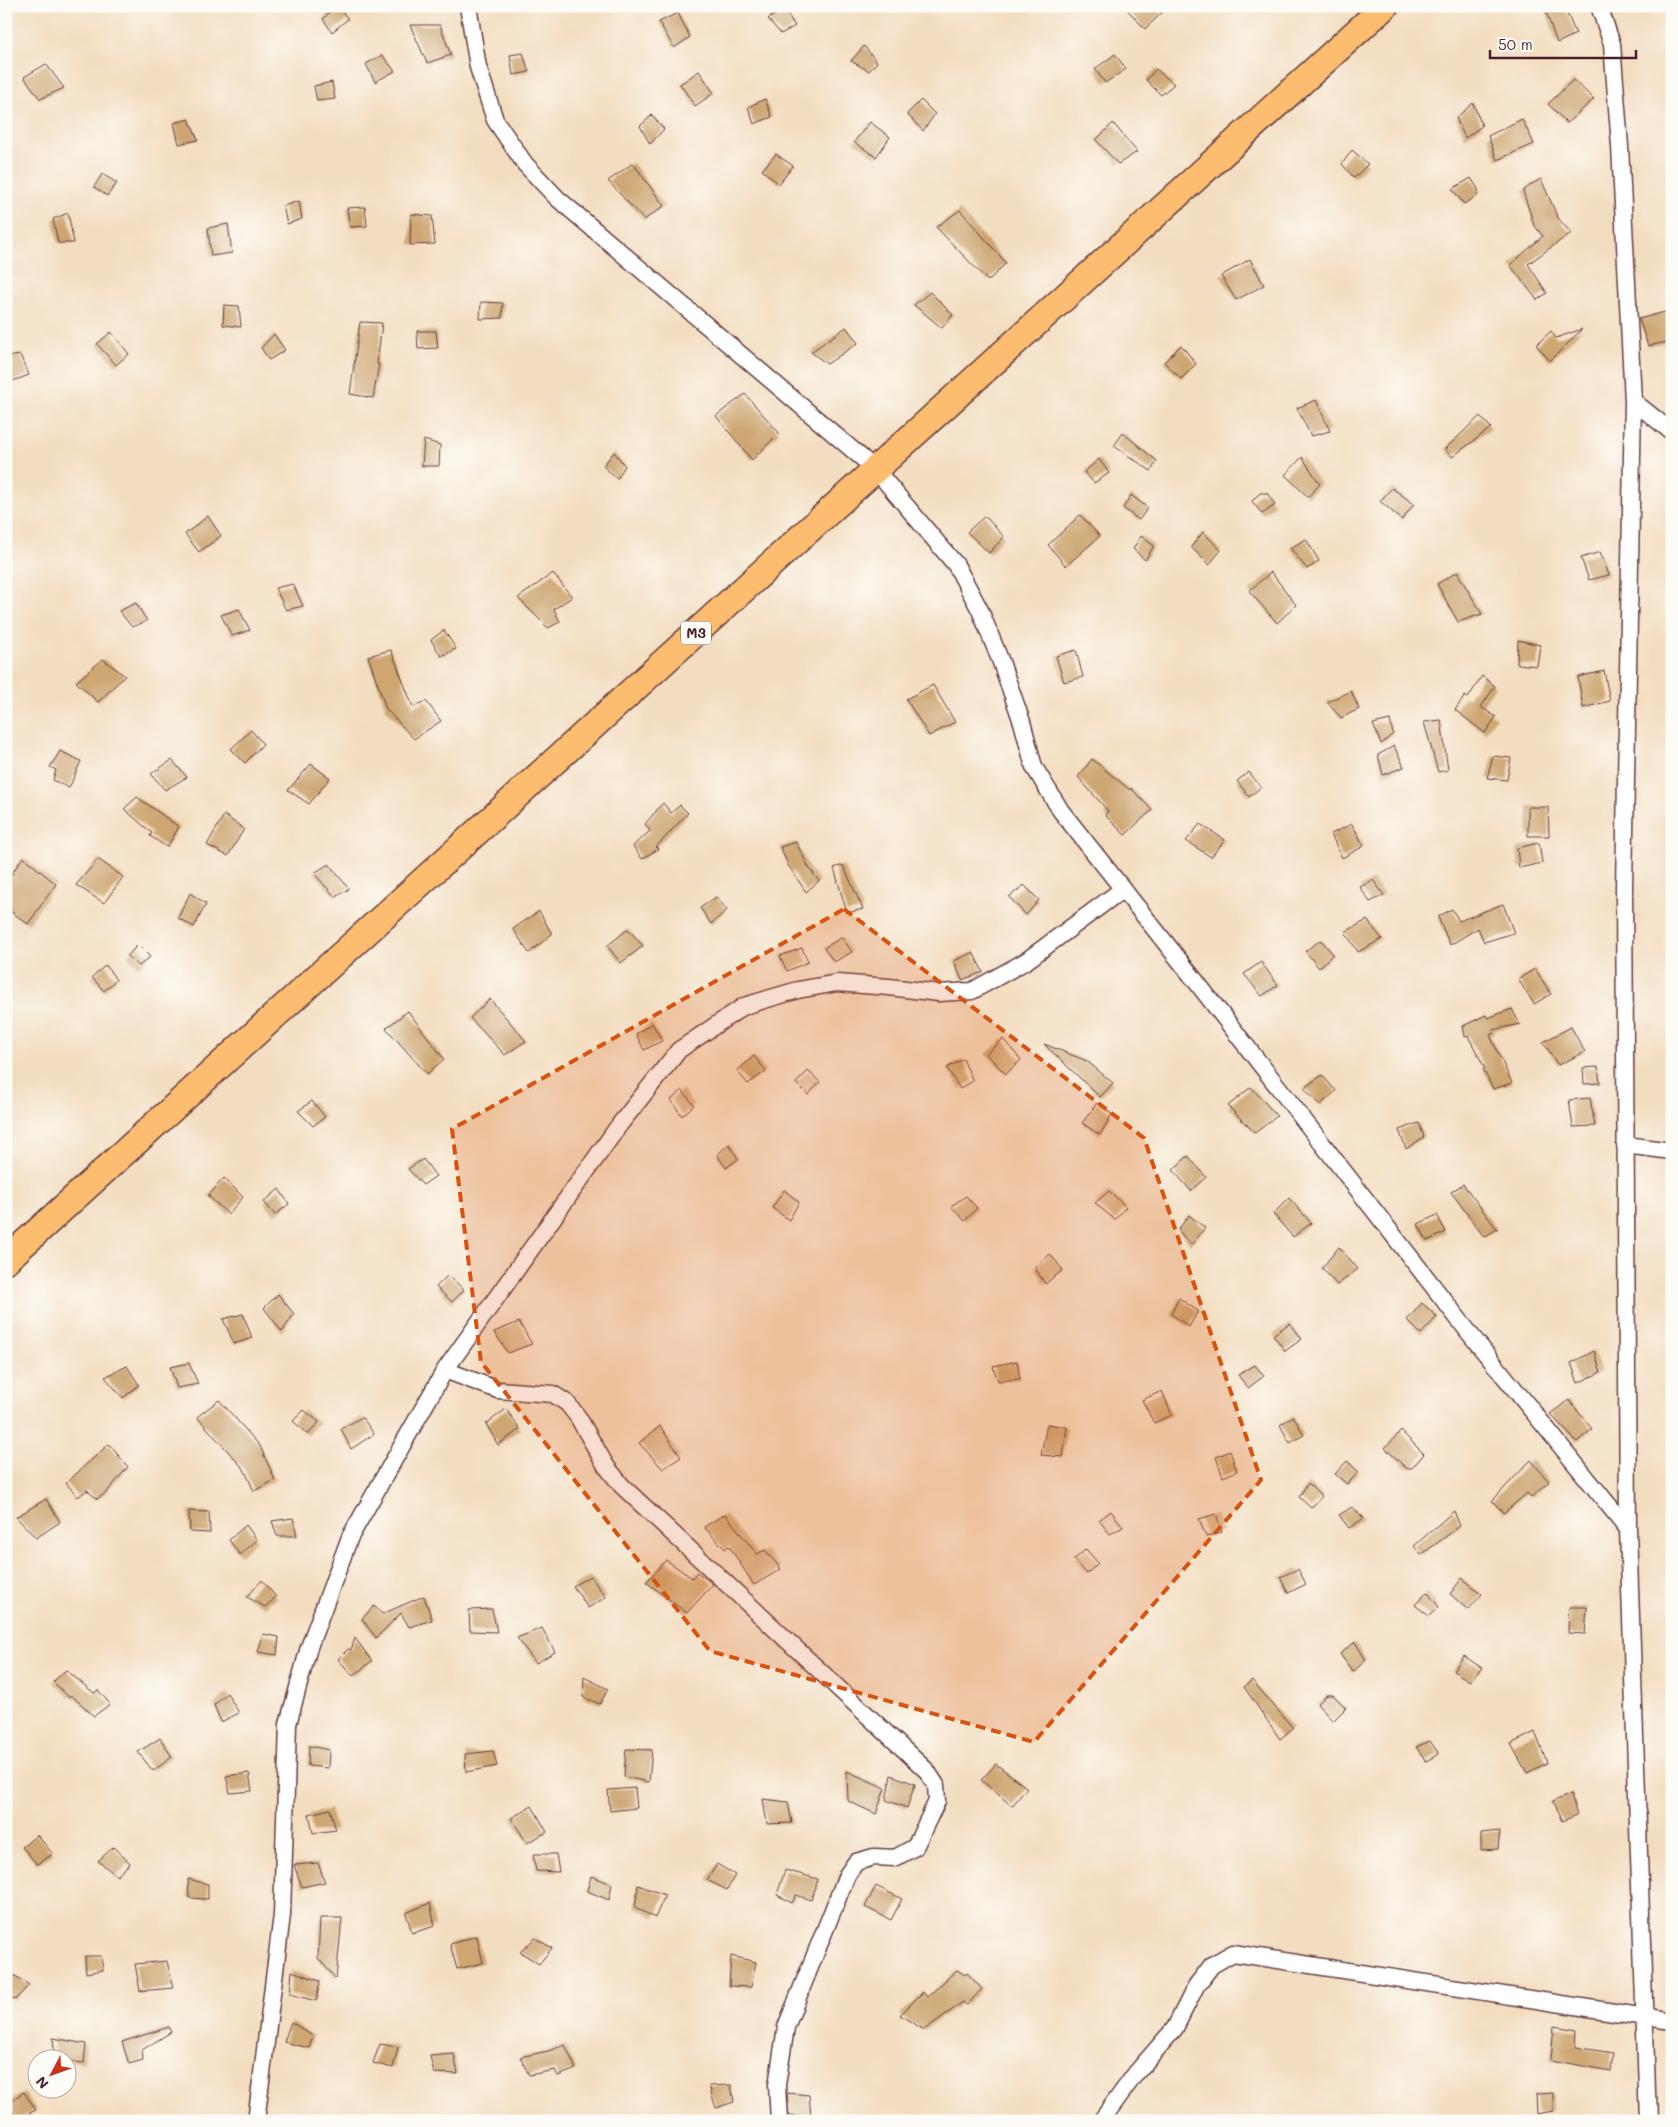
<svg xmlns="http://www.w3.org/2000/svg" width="1678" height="2127" font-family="Mali,sans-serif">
	<rect width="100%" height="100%" fill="#fdfcf7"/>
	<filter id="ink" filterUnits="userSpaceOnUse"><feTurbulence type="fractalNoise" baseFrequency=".02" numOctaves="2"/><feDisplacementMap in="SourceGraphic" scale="10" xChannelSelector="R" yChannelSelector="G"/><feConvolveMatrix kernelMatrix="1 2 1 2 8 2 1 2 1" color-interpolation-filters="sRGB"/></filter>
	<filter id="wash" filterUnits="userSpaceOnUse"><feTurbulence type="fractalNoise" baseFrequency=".0096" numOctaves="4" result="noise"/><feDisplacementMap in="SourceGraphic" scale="20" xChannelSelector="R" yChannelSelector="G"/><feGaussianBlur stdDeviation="1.12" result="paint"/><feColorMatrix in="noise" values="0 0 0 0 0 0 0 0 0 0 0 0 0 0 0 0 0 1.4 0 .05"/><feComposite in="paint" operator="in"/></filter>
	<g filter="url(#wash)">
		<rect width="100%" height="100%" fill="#f3ddc0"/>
		<g id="blocks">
			<path fill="#cda672" d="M335,6h3l10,13 -16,13 -9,-13z
				M1124,6h45l-24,23z
				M1544,6h20l12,28 -19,9z
				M784,9l11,17 -14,8 -13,-15z
				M678,13l12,24 -16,11 -15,-26z
				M410,25h30l11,30 -24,8z
				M864,46l13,16 -8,9 -18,-10z
				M523,53l6,19 -16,3 -3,-20z
				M1115,54l11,15 -21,14 -10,-14z
				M382,55l13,16 -20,11 -9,-18z
				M46,64l18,24 -24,11 -16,-22z
				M1156,69l18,15 -13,11 -15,-15z
				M699,71l15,22 -19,13 -15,-22z
				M1573,80l21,19 -27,24 -19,-19z
				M332,82l3,17 -18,2 -3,-15z
				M765,99l7,18 -18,7 -6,-17z
				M921,100l14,14 -12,17 -16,-17z
				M1473,103l9,23 -17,12 -9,-20z
				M652,115l12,14 -14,15 -10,-18z
				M189,119l9,21 -19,4 -5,-21z
				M1522,119l12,25 -37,16 -9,-24z
				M870,122l20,15 -14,20 -22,-15z
				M1113,123l24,29 -19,12 -22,-24z
				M1352,150l16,14 -14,14 -12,-14z
				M776,154l17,12 -14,18 -17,-14z
				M633,163l31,43 -20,14 -36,-39z
				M102,174l15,9 -10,13 -13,-9z
				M1471,178l7,11v6l-14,9 -12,-15z
				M1541,179l17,39 13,15 -43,31 19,29 -10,7 -27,-35 33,-29 -9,-11 -11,-34 9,-7z
				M299,201l3,18 -15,5 -4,-18z
				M365,207l2,19 -17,1 -3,-19z
				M960,210l46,53 -18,18 -52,-54z
				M68,213l6,30h-16l-5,-24z
				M411,214l21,2 3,28 -25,1z
				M228,224l4,29 -21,3 -3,-28z
				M1250,259l14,26 -28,15 -15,-24z
				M930,292l23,23 -11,13 -28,-23z
				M481,302l22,1 -1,15 -22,1z
				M224,305l15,1 2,21 -18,-2z
				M1672,310v31l-24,5 -9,-27z
				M360,322l22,1 -5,41h2l-6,34 -23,-4z
				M846,327l12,16 -31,21 -16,-12z
				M1582,329l-32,32 -14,-16 15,-14 5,7z
				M417,331h19l2,17 -20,1z
				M111,332l18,22 -13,11 -19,-21z
				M274,334l11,16 -16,10 -8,-12z
				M1181,345l15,19 -15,15 -17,-17z
				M20,355l9,20 -19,7 -4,-10v-15z
				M745,394l34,39 -27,27 -36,-44z
				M1316,400l14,31 -19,5 -14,-28z
				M1480,416l11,12 -39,29 -7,-8z
				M1123,433l34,28 -6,10 -37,-25z
				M424,440l16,5 -1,21h-17z
				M614,452l11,14 -8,13 -14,-13z
				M1302,457l18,27 -12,13 -23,-22z
				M1099,459l10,14 -15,10 -10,-11z
				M1392,488l22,16 -12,16 -22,-19z
				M1260,493h7l8,12 -13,9 -10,-13z
				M1131,495l17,13 -9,12 -16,-12z
				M1080,515l20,21 -34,30 -18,-21z
				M208,516l13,20 -22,16 -14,-18z
				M985,516l19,21 -15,16 -22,-21z
				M1203,532l18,18 -12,15 -18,-18z
				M1141,536l13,10 -9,14 -12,-11z
				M1306,539l13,22 -12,8 -17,-21z
				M1600,552l9,23 -20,5 -8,-22z
				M1271,572l25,33 -19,18 -28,-32z
				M1457,572l25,42 -24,8 -21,-38z
				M553,573l19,24 -18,12 6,13 -12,6 -30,-30z
				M293,584l10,22 -17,4 -11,-22z
				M136,603l11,18 -15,6 -13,-16z
				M239,609l11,21 -18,6 -11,-21z
				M444,630l12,19 -15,7 -10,-16z
				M1518,640l22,5 -3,21 -20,-2z
				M391,650l22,57 13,-6 15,20 -27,18 -28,-30 -18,-53z
				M1076,650l7,27 -19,5 -8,-26z
				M103,659l22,17 -27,26 -22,-20z
				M1604,671l6,30 -27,7 -5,-31z
				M1482,676l13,10 -14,21 15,10 -11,16 -30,-23 10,-14 3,2z
				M933,685l22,37 -26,14 -23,-37z
				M1351,691l8,18 -18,9 -14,-16z
				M1390,720l3,14 -12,10 -8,-20z
				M1441,720l7,50 -10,2 -14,-50z
				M251,730l12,14 -18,19 -14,-14z
				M1394,746l10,21 -21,8 -5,-20z
				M60,751l21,10 -12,27 -16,-8 3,-10 -6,-3z
				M1493,756l18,2 -4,22 -20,-2z
				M1092,759l38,31 1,-2 21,22 -27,25 -20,-20 3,-4 -30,-34z
				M172,760l15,17 -22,13 -14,-16z
				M311,764l19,14 -21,26 -21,-14z
				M1249,772l12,15 -12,10 -12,-16z
				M137,797l42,30 -12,20 -17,-11 2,-3 -28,-24z
				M663,803l8,10 9,-8 8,8 -32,34 2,2 -16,10 -9,-13 17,-15 -5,-7z
				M1528,807h20l1,29h-21z
				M224,815l20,14 -16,27 -21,-11z
				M1200,824l25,16 -14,17 -25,-16z
				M1352,824l12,22 -22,12 -11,-24z
				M796,842l13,26 10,13 -13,11 -18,-27 -8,-18z
				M1539,843l3,20 -23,5 -2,-20z
				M23,857l33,27 -28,40 -22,-16v-26z
				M98,859l25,18 -19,26 -28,-18z
				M329,864l20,25 -14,8 -21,-24z
				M843,865l20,44 -16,4 -13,-45z
				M1373,880l11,15 -14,7 -10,-15z
				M1024,885l15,15 -13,15 -17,-18z
				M190,893l16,11 -12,23 -16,-9z
				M716,897l11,13 -16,14 -11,-16z
				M1503,904l11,29 -30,9 -6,-14 -28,17 -12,-28 14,-8 7,12z
				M539,911l13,23 -23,19 -16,-24z
				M1367,920l15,19 -24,13 -13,-20z
				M628,929l15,17 -22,17 -14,-17z
				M842,937l10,15 -18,10 -10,-14z
				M1321,940l12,14 -14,14 -14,-17z
				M138,945l12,12 -11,9 -12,-10z
				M802,948l6,14 -21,9 -7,-15z
				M973,952l10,20 -21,8 -8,-19z
				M1261,962l17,23 -16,11 -18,-22z
				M106,965l10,15 -12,11 -12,-14z
				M1535,969l16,25 -17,10 -16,-25z
				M490,999l36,42 -21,14 -35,-37z
				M1512,1009l8,15 -27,6 1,3 -4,2 22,48 -19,6 -10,-20 2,-1 -17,-32 -3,1 -2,-11 23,-11 2,3z
				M408,1011l36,48 -17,15 -41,-46z
				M652,1023l10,18 -18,9 -8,-16z
				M1571,1027l14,25 -27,13 -15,-23z
				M1003,1039l18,21 -15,14 -20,-20z
				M1044,1044l43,17 26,22 -13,14z
				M754,1056l12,15 -18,13 -11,-13z
				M963,1059l10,22 -13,8 -13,-21z
				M1598,1067l2,16 -16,1 -1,-16z
				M808,1071l12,11 -12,13 -12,-12z
				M1322,1075l14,16 -16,14 -16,-17z
				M1251,1087l26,29 -22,17 -27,-27z
				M682,1090l12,15 -12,11 -11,-16z
				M1590,1098l5,28 -22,1 -4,-27z
				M312,1101l13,16 -12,9 -15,-15z
				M1097,1103l15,11 -12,21 -18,-12z
				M1419,1123l5,14 -18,12 -7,-19z
				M729,1144l9,15 -12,9 -9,-13z
				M1188,1156l18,21 -15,14 -18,-21z
				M423,1159l13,17 -13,9 -15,-16z
				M224,1178l19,19 -15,17 -20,-18z
				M1463,1184l34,45 -13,8 -33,-45z
				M279,1189l10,15 -14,11 -11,-13z
				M784,1190l15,12 -10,18 -17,-12z
				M1109,1191l17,16 -11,13 -20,-17z
				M966,1196l11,12 -12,13 -14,-15z
				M1289,1198l22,25 -18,14 -20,-23z
				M1189,1215l16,13 -14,17 -13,-15z
				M1437,1215l9,17 -19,9 -9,-17z
				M1339,1247l19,22 -21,16 -15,-17z
				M1050,1254l13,16 -18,14 -10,-16z
				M448,1275l16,15 -12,12 -16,-15z
				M278,1294l16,20 -12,18 -18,-24z
				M1179,1298l19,13 -9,16 -18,-13z
				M1422,1303l15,14 -16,17 -14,-14z
				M243,1314l9,24 -18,6 -11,-25z
				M519,1322l13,22 -24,9 -14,-21z
				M1290,1323l12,16 -17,12 -12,-16z
				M1594,1351l7,21 -23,11 -7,-20z
				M1017,1361l3,18 -22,2 -5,-15z
				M189,1363l9,21 -21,4 -7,-21z
				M1255,1365l9,11 -16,12 -10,-13z
				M127,1366l12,19 -16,13 -18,-21z
				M1162,1391l10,24 -18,8 -12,-23z
				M219,1400l41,46 15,34 -21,11 -10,-22 -47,-52z
				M1569,1400l23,29 -15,13 -27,-28z
				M506,1409l14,20 -22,16 -12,-21z
				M304,1410l15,12 -11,13 -15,-14z
				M1293,1416l11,19 -14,8 -10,-18z
				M362,1417l12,17 -23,15 -10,-20z
				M1047,1424l20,3 -4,30 -22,-2z
				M660,1426l21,31 -18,12 -24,-26z
				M1401,1431l23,23 -12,14h-6l-21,-20z
				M109,1444l19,23 -22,26 -9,6 -10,-9 -9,7 -12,-14z
				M1230,1451l7,20 -14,6 -7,-20z
				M1531,1460l18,22 -18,15 -4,-4 -23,20 -12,-12z
				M1347,1461l12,11 -12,12 -12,-10z
				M1308,1483l14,13 -11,12 -12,-11z
				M46,1499l14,23 -24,16 -20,-21z
				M1352,1507l12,11 -15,10 -10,-13z
				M189,1511l20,1 1,21 -20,-1z
				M1111,1511l12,16 -13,7 -11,-14z
				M1454,1511l6,15 -39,29 -7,-9z
				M725,1514l32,40 8,-4 16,19 -27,16 -25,-39 -4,3 -21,-22z
				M1216,1514l6,18 -16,5 -7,-18z
				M293,1518l4,18h-20l-5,-15z
				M246,1525l11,15 -17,15 -11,-15z
				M1086,1549l12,14 -11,11 -13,-14z
				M666,1560l26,18 5,-6 16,12 -26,29 -41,-31z
				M1298,1569l8,15 -18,9 -8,-16z
				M590,1576l16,21 -18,11 -15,-22z
				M1462,1578l20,16 -14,16 -18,-16z
				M262,1580l14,17 -11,10 -18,-10z
				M1427,1592l12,15 -10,9 -14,-11z
				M424,1596l8,24 -23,7 -8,-14 -25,25 -14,-19 12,-13 8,8z
				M1569,1607h18l-2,27 -17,-1z
				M492,1609l5,23 -27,-1 -1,-21z
				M542,1628l13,24 -19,11 -19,-25z
				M263,1634l16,3 -2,18 -19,-3z
				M355,1638l17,23 -19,15 -15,-17 10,-10 3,1z
				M1355,1642l11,18 -13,12 -13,-18z
				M1464,1656l18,12 -12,13 -17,-10z
				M66,1670l28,23 4,-3 12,14 -16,12 -23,-21 -2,2 -16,-15z
				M584,1677l24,12 -8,15 -17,-7z
				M1252,1680l41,48 -13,11 -36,-52z
				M227,1693l12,20 -18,9 -7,-17z
				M1327,1695h6l13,13 -13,13 -16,-17z
				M1535,1732l12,31 -20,10 -16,-29z
				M160,1738l12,19 -19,14 -15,-19z
				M1430,1741l9,13 -13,7 -10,-14z
				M309,1746l20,4 -1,18 -20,-2z
				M626,1749l26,1 -3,32 -25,-5z
				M493,1751l4,15 -31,6 -1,-18z
				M996,1764l31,24 -15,18 -31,-26z
				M847,1771l38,17 -9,26 -28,-13z
				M249,1773l3,18 -22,2 -4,-17z
				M891,1775l24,9 -8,24 -21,-8z
				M635,1788l2,20 -27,3 -2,-21z
				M1571,1794l6,21 -15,6 -10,-19z
				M763,1799l25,3 4,21 -25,1z
				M532,1806l15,26 -20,11 -16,-25z
				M330,1809l6,21 -23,3 -4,-19z
				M1500,1831l-2,18 -17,1v-17z
				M37,1835l16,19 -16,10 -15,-17z
				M113,1847l17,16 -13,13 -19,-15z
				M533,1854h23l3,18 -23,-1z
				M318,1863l7,19 -23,5 -8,-22z
				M717,1864l18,11 -8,15 -20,-10z
				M785,1870l33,9 -7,21 -15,-5 -4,8 -15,-8z
				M591,1876l21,8 -3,16 -22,-9z
				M188,1879l20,5v15l-19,-1z
				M638,1885l27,10 -10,23 -20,-11z
				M876,1886l26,13 -11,21 -26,-13z
				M430,1903l5,23 -23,7 -6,-20z
				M320,1918h22l-6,61 -18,-21z
				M477,1936l6,27 -26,6 -7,-25z
				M535,1938l17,10 -13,16 -19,-12z
				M85,1956h16l2,14 -17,3z
				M731,1956l25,6 -5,25 -22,-1z
				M167,1961l6,27 -33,3 -5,-27z
				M6,1970l23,15 -14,15 -9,-6z
				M957,1970l8,5 2,-2 15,16 -15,16 -4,-3 -39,28 -24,-15 23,-23 4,5z
				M292,1971l28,10 -4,20 -26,-7z
				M291,2022l22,14 -4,12 -25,-6z
				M1554,2026l23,4 -1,17 36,6 -2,18 -59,-11z
				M169,2027l2,5 -29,18 1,10 -14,4 -7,-22z
				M53,2038l33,6 -2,19 -29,-3z
				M380,2044l18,3 -5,21 -20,-5z
				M565,2045l11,24 -18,7 -3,-6 -26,5 -9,-18 28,-6z
				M454,2054l4,20 -24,-1 -4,-17z
				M731,2085l3,17 -18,6 -7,-22z
				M24,2092l12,18 -19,9 -8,-17z
				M787,2093l22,2 2,22 -22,-1z
				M1553,2093v17l-16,3 -1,-19z"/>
		</g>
	</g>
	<g filter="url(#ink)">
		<use href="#blocks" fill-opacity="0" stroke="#633c41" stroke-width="1"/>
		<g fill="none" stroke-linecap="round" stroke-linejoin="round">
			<defs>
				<path id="minor" d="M468,6l10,61 17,53 30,44 32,34 318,271 81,96 24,45 21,52 21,60 12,45 27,44 130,164 283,364 154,190
					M1599,6l13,38 8,102 13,255 -9,487 4,641 20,592
					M1633,401l39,31
					M1625,1145l47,6
					M445,1370l53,20 55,4 14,9 11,14 28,49 16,20 305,285 9,14 1,16 -22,46 -20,11 -21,-1 -18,5 -9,13 -61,152 -9,58 2,36
					M256,2121l26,-206 6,-191 21,-77 41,-110 95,-167 175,-246 59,-74 65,-44 54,-16 39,-7 52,4 50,6 33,-2 54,-30 97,-72
					M1101,2121l35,-48 39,-45 21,-42 16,-21 21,-12 439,68"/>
				<path id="primary" d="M6,1260l1379,-1254"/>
			</defs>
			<use href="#minor" stroke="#633c41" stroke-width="19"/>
			<use href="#primary" stroke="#633c41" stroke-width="29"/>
			<use href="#minor" stroke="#fff" stroke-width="16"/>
			<use href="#primary" stroke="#fcbd6f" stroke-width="26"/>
		</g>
	</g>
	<path fill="#d8530f" fill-opacity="0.2" stroke="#d8530f" stroke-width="4" stroke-dasharray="10 6" stroke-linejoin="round" d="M844,909l300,229 117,342 -227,262 -324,-91 -229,-289 -29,-233z"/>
	<g text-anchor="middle" stroke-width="4" stroke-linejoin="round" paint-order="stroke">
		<rect fill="#fdfcf7" stroke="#806168" stroke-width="1" x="681" y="621.5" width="30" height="23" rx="4"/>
		<g font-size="14" font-weight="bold" fill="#4a1f2b">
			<text x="696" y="638">M3</text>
		</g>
	</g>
	<rect width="1678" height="2127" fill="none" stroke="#fdfcf7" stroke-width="25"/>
	<g transform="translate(52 2074) rotate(229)"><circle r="24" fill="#fdfcf7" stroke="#b5a4a5"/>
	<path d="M0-4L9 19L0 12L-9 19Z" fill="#c8321e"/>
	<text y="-8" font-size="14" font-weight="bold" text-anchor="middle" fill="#4a1f2b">N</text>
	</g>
	<path d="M1490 50v8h146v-8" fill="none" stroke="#4a1f2b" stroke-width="2.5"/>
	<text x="1498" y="50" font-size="15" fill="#4a1f2b" stroke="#fdfcf7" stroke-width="4" paint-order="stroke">50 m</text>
</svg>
